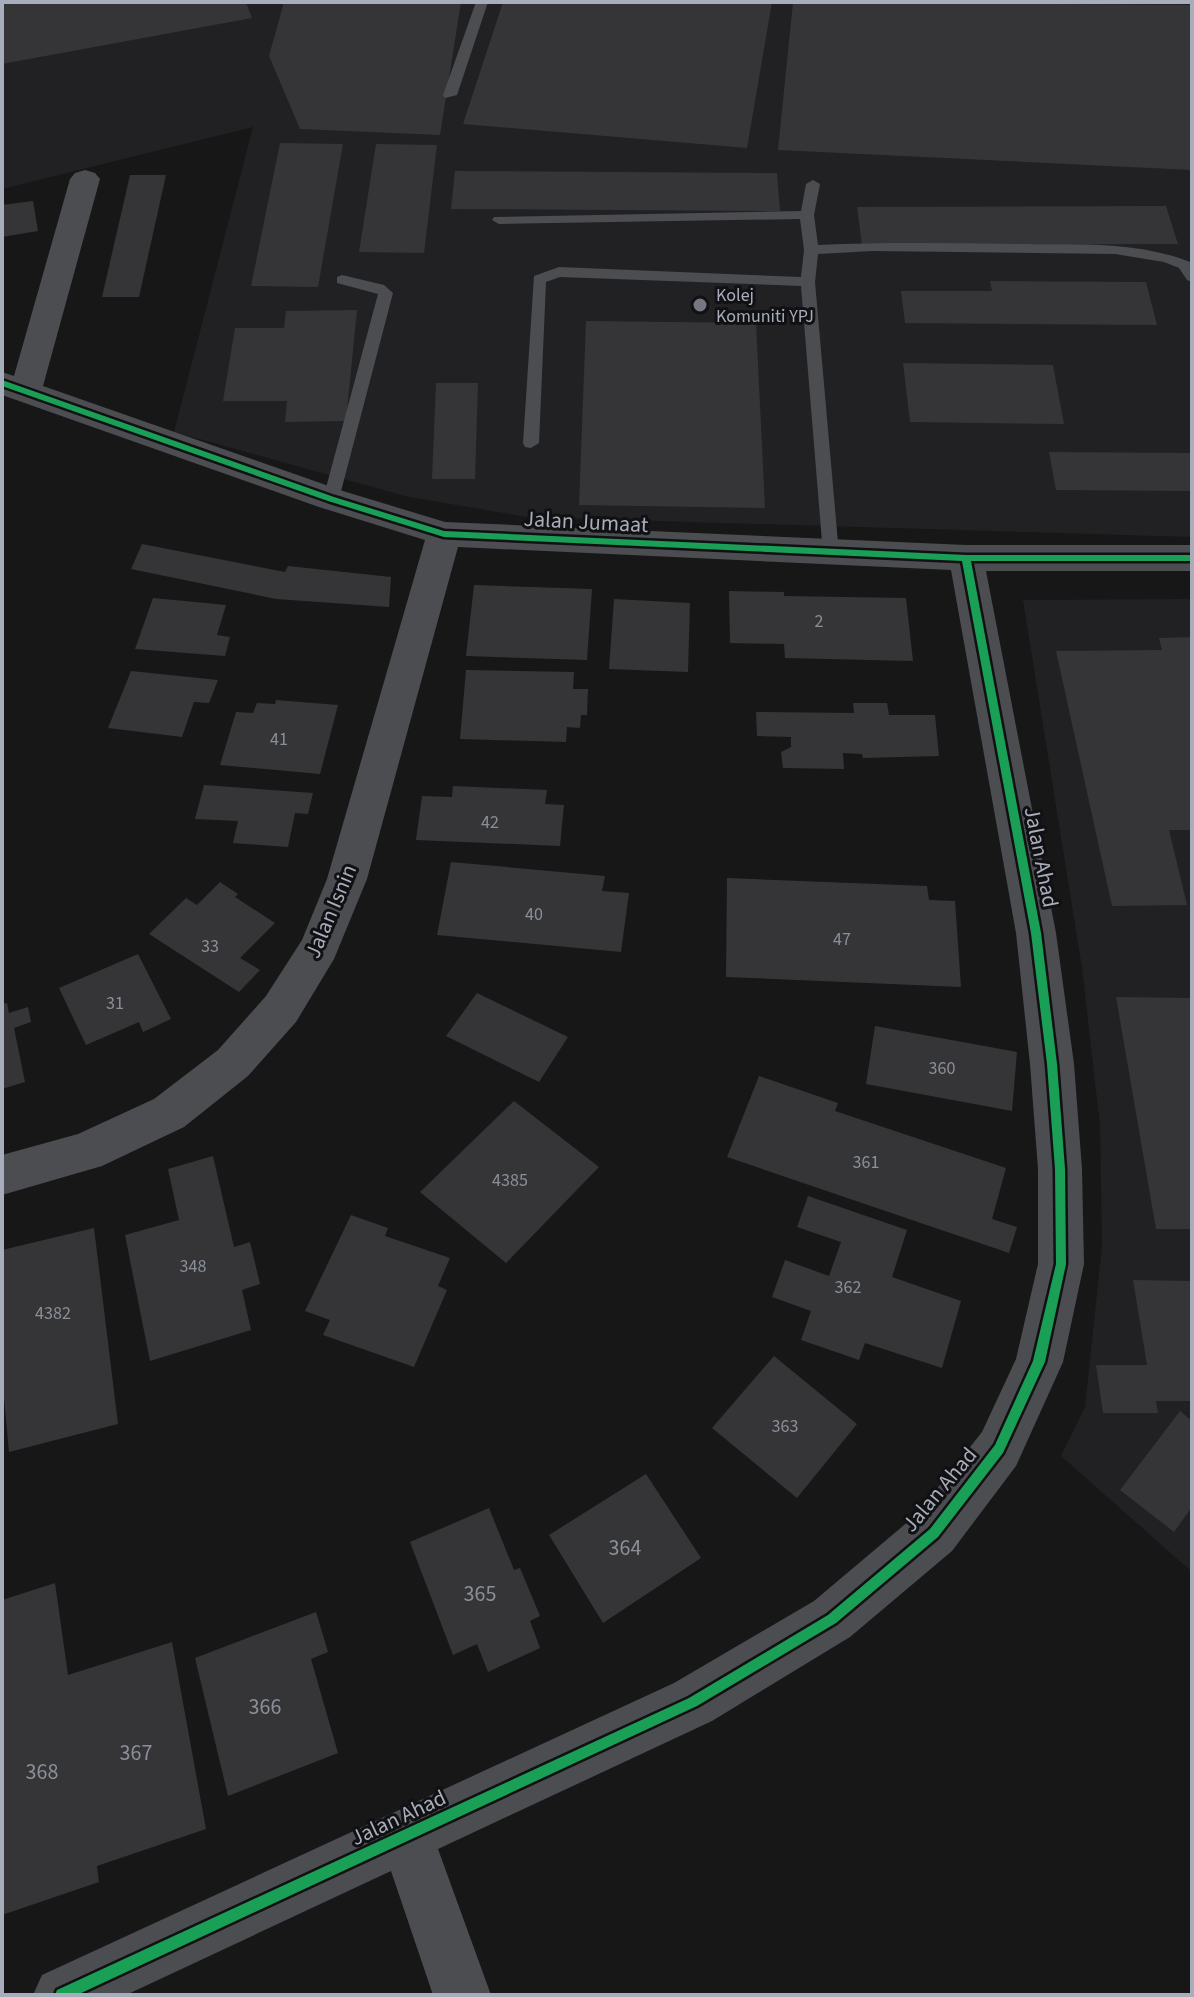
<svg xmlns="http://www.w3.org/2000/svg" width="1194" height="1997" font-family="'Source Sans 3',sans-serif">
	<rect width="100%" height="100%" fill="#171718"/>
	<path fill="#212124" d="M2,2h1190v535l-665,-20 -118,-20 -235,-65 79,-305 -251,62z
		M1192,599v973l-131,-116 24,-49 17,-161 -2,-121 -18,-157 -59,-368z"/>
	<path fill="#353537" d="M2,2h244l6,16 -250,46z
		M284,2h177l-21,133 -140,-6 -31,-73z
		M503,2h269l-25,146 -284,-24z
		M793,2l399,3v165l-414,-20z
		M280,143l63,1 -25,143 -67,-1z
		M376,144l61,1 -13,108 -65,-1z
		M455,171l322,2 3,38 -329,-2z
		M130,175h36l-27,122h-37z
		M33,201l5,30 -36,6v-32z
		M1166,206l12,38 -316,1 -5,-38z
		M990,281l156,1 11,43 -252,-2 -4,-32h91z
		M357,310l-11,111 -61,1 2,-21h-64l12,-73h49l2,-17z
		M586,321l170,2 9,185 -186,-3z
		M903,363l150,2 11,59 -154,-2z
		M436,383h42l-3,96h-43z
		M1049,452l143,1v38l-136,-1z
		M142,544l143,28 3,-6 103,11 -2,30 -113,-8 -145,-30z
		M474,585l118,4 -5,71 -121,-4z
		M729,591l55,1v4l122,2 7,63 -128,-3 -1,-14 -54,-1z
		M153,598l73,7 -9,30 13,2 -5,19 -90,-7z
		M614,599l76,4 -2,69 -79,-3z
		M1192,637v193h-23l18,75 -75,1 -56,-255 106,-1 -3,-12z
		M466,670l108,2 -1,17h15l-1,26h-6l-1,13 -13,-1 -1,15 -106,-3z
		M131,671l87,9 -9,23 -15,-1 -12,35 -74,-9z
		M276,700l62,5 -18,69 -100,-9 16,-53 17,1 4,-10 18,1z
		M853,703h34l2,12h46l4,41 -76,2 -1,-4 -19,-1 1,16 -61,-1 -2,-16 10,-5v-10l-34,-1 -1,-24 98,1z
		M204,785l109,8 -5,21 -13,-1 -7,34 -55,-4 5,-22 -43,-2z
		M453,786l94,4 -2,14 19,1 -4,41 -144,-6 6,-44 30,1z
		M451,862l154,14 -3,15 27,2 -8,59 -184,-17z
		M727,878l200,8 2,14 26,1 6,86 -235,-10z
		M220,882l18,12 -3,3 40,26 -35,35 20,12 -21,22 -90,-58 37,-36 11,7z
		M138,954l33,65 -28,13 -4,-10 -53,23 -27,-57z
		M477,993l91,44 -29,45 -93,-46z
		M1116,997l76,1v231h-36z
		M7,1003l2,10 19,-6 3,15 -17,6 11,54 -23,7v-85z
		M875,1026l142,26 -5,59 -146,-27z
		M759,1076l79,27 -3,8 171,57 -14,51 25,8 -8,26 -282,-96z
		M514,1101l85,66 -93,96 -86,-71z
		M213,1156l21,91 16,-5 10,42 -18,6 9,40 -101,31 -25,-126 54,-15 -11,-51z
		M808,1196l99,34 -15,47 69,24 -19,67 -77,-25 -6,17 -58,-20 10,-29 -39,-14 13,-37 44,16 12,-34 -44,-15z
		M351,1215l37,13 -3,8 65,22 -12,28 9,4 -33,77 -91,-32 7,-15 -25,-9z
		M94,1228l24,196 -109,28 -7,-76v-126z
		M1133,1280l59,1v120h-36l2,12h-55l-7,-48h51z
		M774,1356l83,68 -60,74 -85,-70z
		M1180,1411l12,10v86l-18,25 -54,-42z
		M646,1474l55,84 -98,65 -54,-88z
		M489,1508l25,62 6,-2 20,48 -10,5 10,27 -52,24 -11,-28 -24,11 -43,-113z
		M55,1583l13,92 104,-33 34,187 -109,37 2,16 -97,33v-315z
		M316,1612l12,40 -17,7 27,94 -110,43 -33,-138z"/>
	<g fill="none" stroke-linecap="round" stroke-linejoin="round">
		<path fill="#4b4d51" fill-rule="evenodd" d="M476,2h12l-31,93 -12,3 -2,-3z
			M813,180l7,4 -6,31 4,30c65,-3 131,-2 196,-1 59,1 121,-4 176,18l2,20 -5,-2 -8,-12 -15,-6 -49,-8 -242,-3 -55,3 -3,28 24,272 -8,6 -8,-6 -22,-268 -241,-9 -14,5 -7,161 -8,5 -6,-1 -2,-4 11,-167 25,-9 242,10 3,-27 -4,-31 -301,5 -7,-4 2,-3 307,-6 5,-27z
			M342,275l42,10 9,8 -54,206 -8,6 -8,-6 55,-205 -41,-11v-6z"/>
		<path fill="#4b4d51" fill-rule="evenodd" d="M85,170l10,3 5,6 -57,207 300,105 102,31 521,23h226v26h-206l70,362 18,131 8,105 2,95 -21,98 -47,104 -64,85 -102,86 -138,84 -274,128 53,146h-58l-42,-124 -265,124h-93l9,-20 632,-292 140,-82 102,-86 66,-83 34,-73 22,-95v-95l-8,-105 -14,-131 -65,-363 -493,-23 -91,332 -33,80 -38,63 -48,54 -64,51 -82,39 -100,29v-40l76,-21 76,-35 64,-49 48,-54 36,-56 25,-61 98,-339 -106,-33 -317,-112v-23l12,4 56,-197 5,-6z"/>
		<defs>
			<path id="cycleway" d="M2,380l332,117 110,34 522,24h226v6h-221l70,372 16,131 8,105 1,95 -21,98 -42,91 -65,84 -102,86 -139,83 -620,289h-22l2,-5 632,-292 139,-83 102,-86 65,-84 38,-84 23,-97 -1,-95 -8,-105 -16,-131 -69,-372 -518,-24 -116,-36 -326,-115z"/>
		</defs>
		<use href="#cycleway" stroke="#111114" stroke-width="5"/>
		<use href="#cycleway" fill="#1a9f57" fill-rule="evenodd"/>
	</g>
	<circle fill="#757881" stroke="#111114" stroke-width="3" cx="700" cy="305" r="8"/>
	<g text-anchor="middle" stroke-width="6" stroke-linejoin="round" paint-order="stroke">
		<g font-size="18" fill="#a7adba" stroke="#111114" text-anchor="start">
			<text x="716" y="301">Kolej<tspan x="716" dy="21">Komuniti YPJ</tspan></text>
		</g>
		<g font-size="18" fill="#8a8f99">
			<text x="819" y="627">2</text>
			<text x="279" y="745">41</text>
			<text x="490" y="828">42</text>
			<text x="534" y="920">40</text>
			<text x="842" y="945">47</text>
			<text x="210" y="952">33</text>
			<text x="115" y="1009">31</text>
			<text x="942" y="1074">360</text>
			<text x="866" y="1168">361</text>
			<text x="510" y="1186">4385</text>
			<text x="193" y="1272">348</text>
			<text x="848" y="1293">362</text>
			<text x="53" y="1319">4382</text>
			<text x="785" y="1432">363</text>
		</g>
		<g font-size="22" fill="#a7adba" stroke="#111114">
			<text transform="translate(586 521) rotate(3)" y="8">Jalan Jumaat</text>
			<text transform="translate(1042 857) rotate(79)" y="8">Jalan Ahad</text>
			<text transform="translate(330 911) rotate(-67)" y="8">Jalan Isnin</text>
			<text transform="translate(939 1489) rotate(-50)" y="8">Jalan Ahad</text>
			<text transform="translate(398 1817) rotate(-25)" y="8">Jalan Ahad</text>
		</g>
		<g font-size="22" fill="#8a8f99">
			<text x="625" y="1555">364</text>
			<text x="480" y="1601">365</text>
			<text x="265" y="1714">366</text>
			<text x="136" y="1760">367</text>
			<text x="42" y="1779">368</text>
		</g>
	</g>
	<rect width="1194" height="1997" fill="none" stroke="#a7adba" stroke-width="8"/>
</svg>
